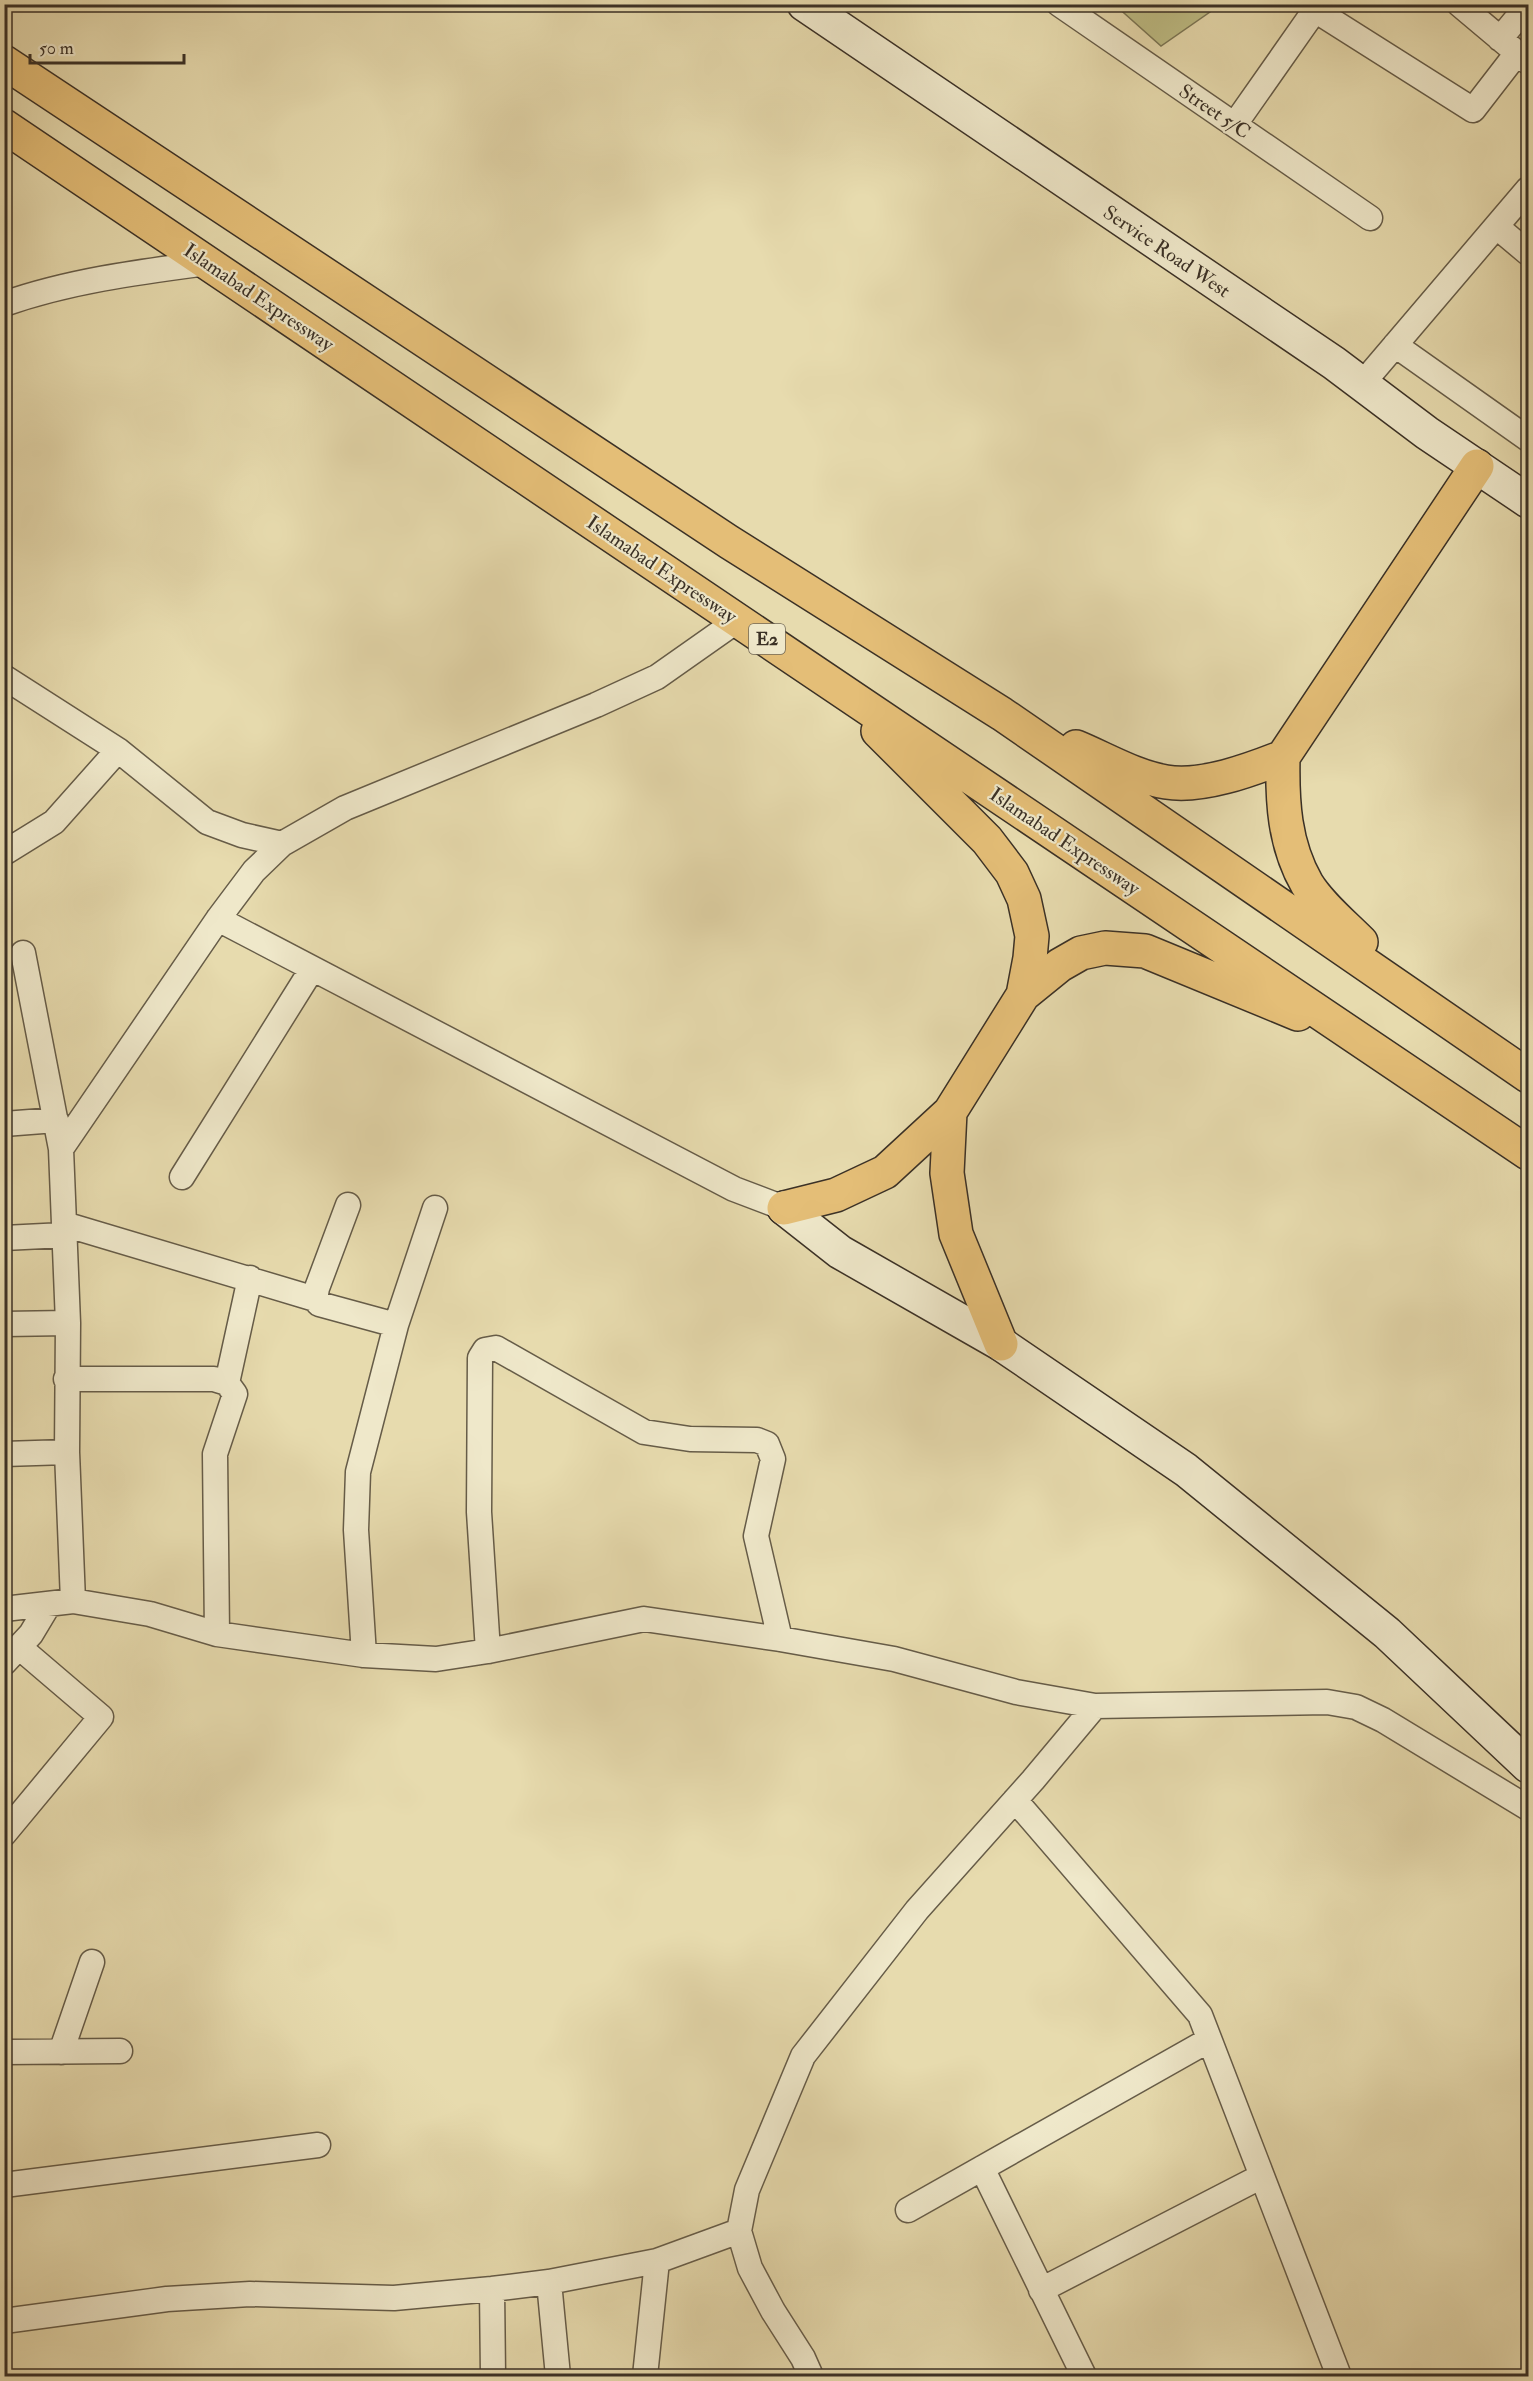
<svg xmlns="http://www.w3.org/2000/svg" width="1533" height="2381" font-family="'IM FELL Double Pica',serif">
	<rect width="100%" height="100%" fill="#e7dbae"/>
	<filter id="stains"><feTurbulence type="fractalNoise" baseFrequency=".00333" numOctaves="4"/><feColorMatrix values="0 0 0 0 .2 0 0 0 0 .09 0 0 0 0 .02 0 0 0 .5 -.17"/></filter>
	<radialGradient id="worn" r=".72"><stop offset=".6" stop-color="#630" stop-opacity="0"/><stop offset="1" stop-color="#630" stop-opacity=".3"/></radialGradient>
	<path fill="#bebd85" stroke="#7c7756" stroke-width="1.5" d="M1115,5h105l-59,41z"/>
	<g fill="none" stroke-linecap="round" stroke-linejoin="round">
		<defs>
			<path id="street" d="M1059,4l311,214
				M1459,4l69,58
				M1500,39l28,-34
				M1235,124l80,-114 158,100 44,-57
				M1497,227l31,26
				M4,304c65,-23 135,-32 203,-41
				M1395,345l133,94
				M1362,384l166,-195
				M4,677l114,73 89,72 35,13 40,9
				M4,853l50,-31 64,-72
				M218,919l516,270 50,19
				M23,953l38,196
				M4,1124l52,-4
				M182,1177l130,-208
				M64,1224l251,75 4,5 77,21
				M4,1238l60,-3
				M315,1299l2,-11 31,-83
				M4,1324l64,-1
				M66,1379h148l13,4 8,11 -20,60 2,180
				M227,1383l23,-105
				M4,1454l63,-2
				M73,1601l-6,-149 1,-129 -7,-174 157,-230 36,-48 28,-27 63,-36 251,-103 61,-28 81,-57
				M4,1609l69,-8 77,13 67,20 147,21 72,4 52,-8 156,-32 136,20 114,20 122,33 79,14 232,-4 29,5 27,13 145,88
				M488,1651l-9,-139 1,-154 5,-8 11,-2 148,84 46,7 67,1 10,4 6,15 -17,77 24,103
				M364,1655l-8,-125 2,-58 38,-147 39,-117
				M4,1663l27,-29 18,-30
				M1015,1800l185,215 139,361
				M4,1834l97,-117 -82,-70
				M4,2052l116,-1
				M61,2052l31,-90
				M982,2168l102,208
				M4,2185l314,-40
				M908,2210l301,-170
				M549,2282l9,94
				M492,2289l1,87
				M1041,2290l221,-114
				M4,2321l163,-22 83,-5 144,4 98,-9 57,-7 108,-21 82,-30
				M645,2376l12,-115
				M811,2376l-8,-18 -30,-47 -23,-43 -11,-37 8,-41 56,-134 114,-146 116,-130 62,-74"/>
			<path id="secondary" d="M804,4l530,359 93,70 101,68
				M784,1208l56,44 161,92 185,126 201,163 141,133"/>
			<path id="highway" d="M4,62l725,480 273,172 526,362
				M4,126l1524,1027
				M878,731l109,109 25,33 12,26 8,37 -2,22 -7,37
				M1076,747c29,12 59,30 90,35 36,6 84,-12 117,-25
				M1361,942c-18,-18 -41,-37 -54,-58 -23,-40 -25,-83 -24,-127l194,-291
				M784,1208l52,-13 49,-23 65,-60
				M1001,1344l-45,-110 -9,-61 3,-61 73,-117 37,-30 21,-12 24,-5 40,3 153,63"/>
		</defs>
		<use href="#street" stroke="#665c48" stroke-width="27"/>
		<use href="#secondary" stroke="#3b3126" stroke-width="36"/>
		<use href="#highway" stroke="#3b3126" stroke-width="36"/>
		<use href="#street" stroke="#efe8ca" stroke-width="24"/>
		<use href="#secondary" stroke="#efe8ca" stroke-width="33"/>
		<use href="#highway" stroke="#e4be77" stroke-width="33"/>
	</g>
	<g text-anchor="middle" stroke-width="4.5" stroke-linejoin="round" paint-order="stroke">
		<rect fill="#efe8ca" stroke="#716857" stroke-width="1.5" x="749" y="624" width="36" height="30" rx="4.5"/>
		<g font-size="18" font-weight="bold" fill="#3b3126">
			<text x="767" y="645">E2</text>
		</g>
		<g font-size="20" fill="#3b3126" stroke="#efe8ca">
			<text transform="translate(1215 111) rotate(34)" y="7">Street 5/C</text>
			<text transform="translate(1167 251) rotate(34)" y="7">Service Road West</text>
			<text transform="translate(259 297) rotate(34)" y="7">Islamabad Expressway</text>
			<text transform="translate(662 569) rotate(34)" y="7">Islamabad Expressway</text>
			<text transform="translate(1065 841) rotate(34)" y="7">Islamabad Expressway</text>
		</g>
	</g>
	<rect width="1533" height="2381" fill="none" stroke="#e7dbae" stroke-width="24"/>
	<rect x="6" y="6" width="1521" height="2369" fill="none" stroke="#3b3126" stroke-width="3"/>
	<rect x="12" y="12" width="1509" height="2357" fill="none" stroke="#3b3126" stroke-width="1.5"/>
	<path d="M30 54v9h154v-9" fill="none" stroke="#3b3126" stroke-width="3"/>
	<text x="39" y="54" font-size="18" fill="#3b3126" stroke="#efe8ca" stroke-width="4.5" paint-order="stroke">50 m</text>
	<rect width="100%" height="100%" filter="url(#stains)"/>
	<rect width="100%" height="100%" fill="url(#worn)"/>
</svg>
